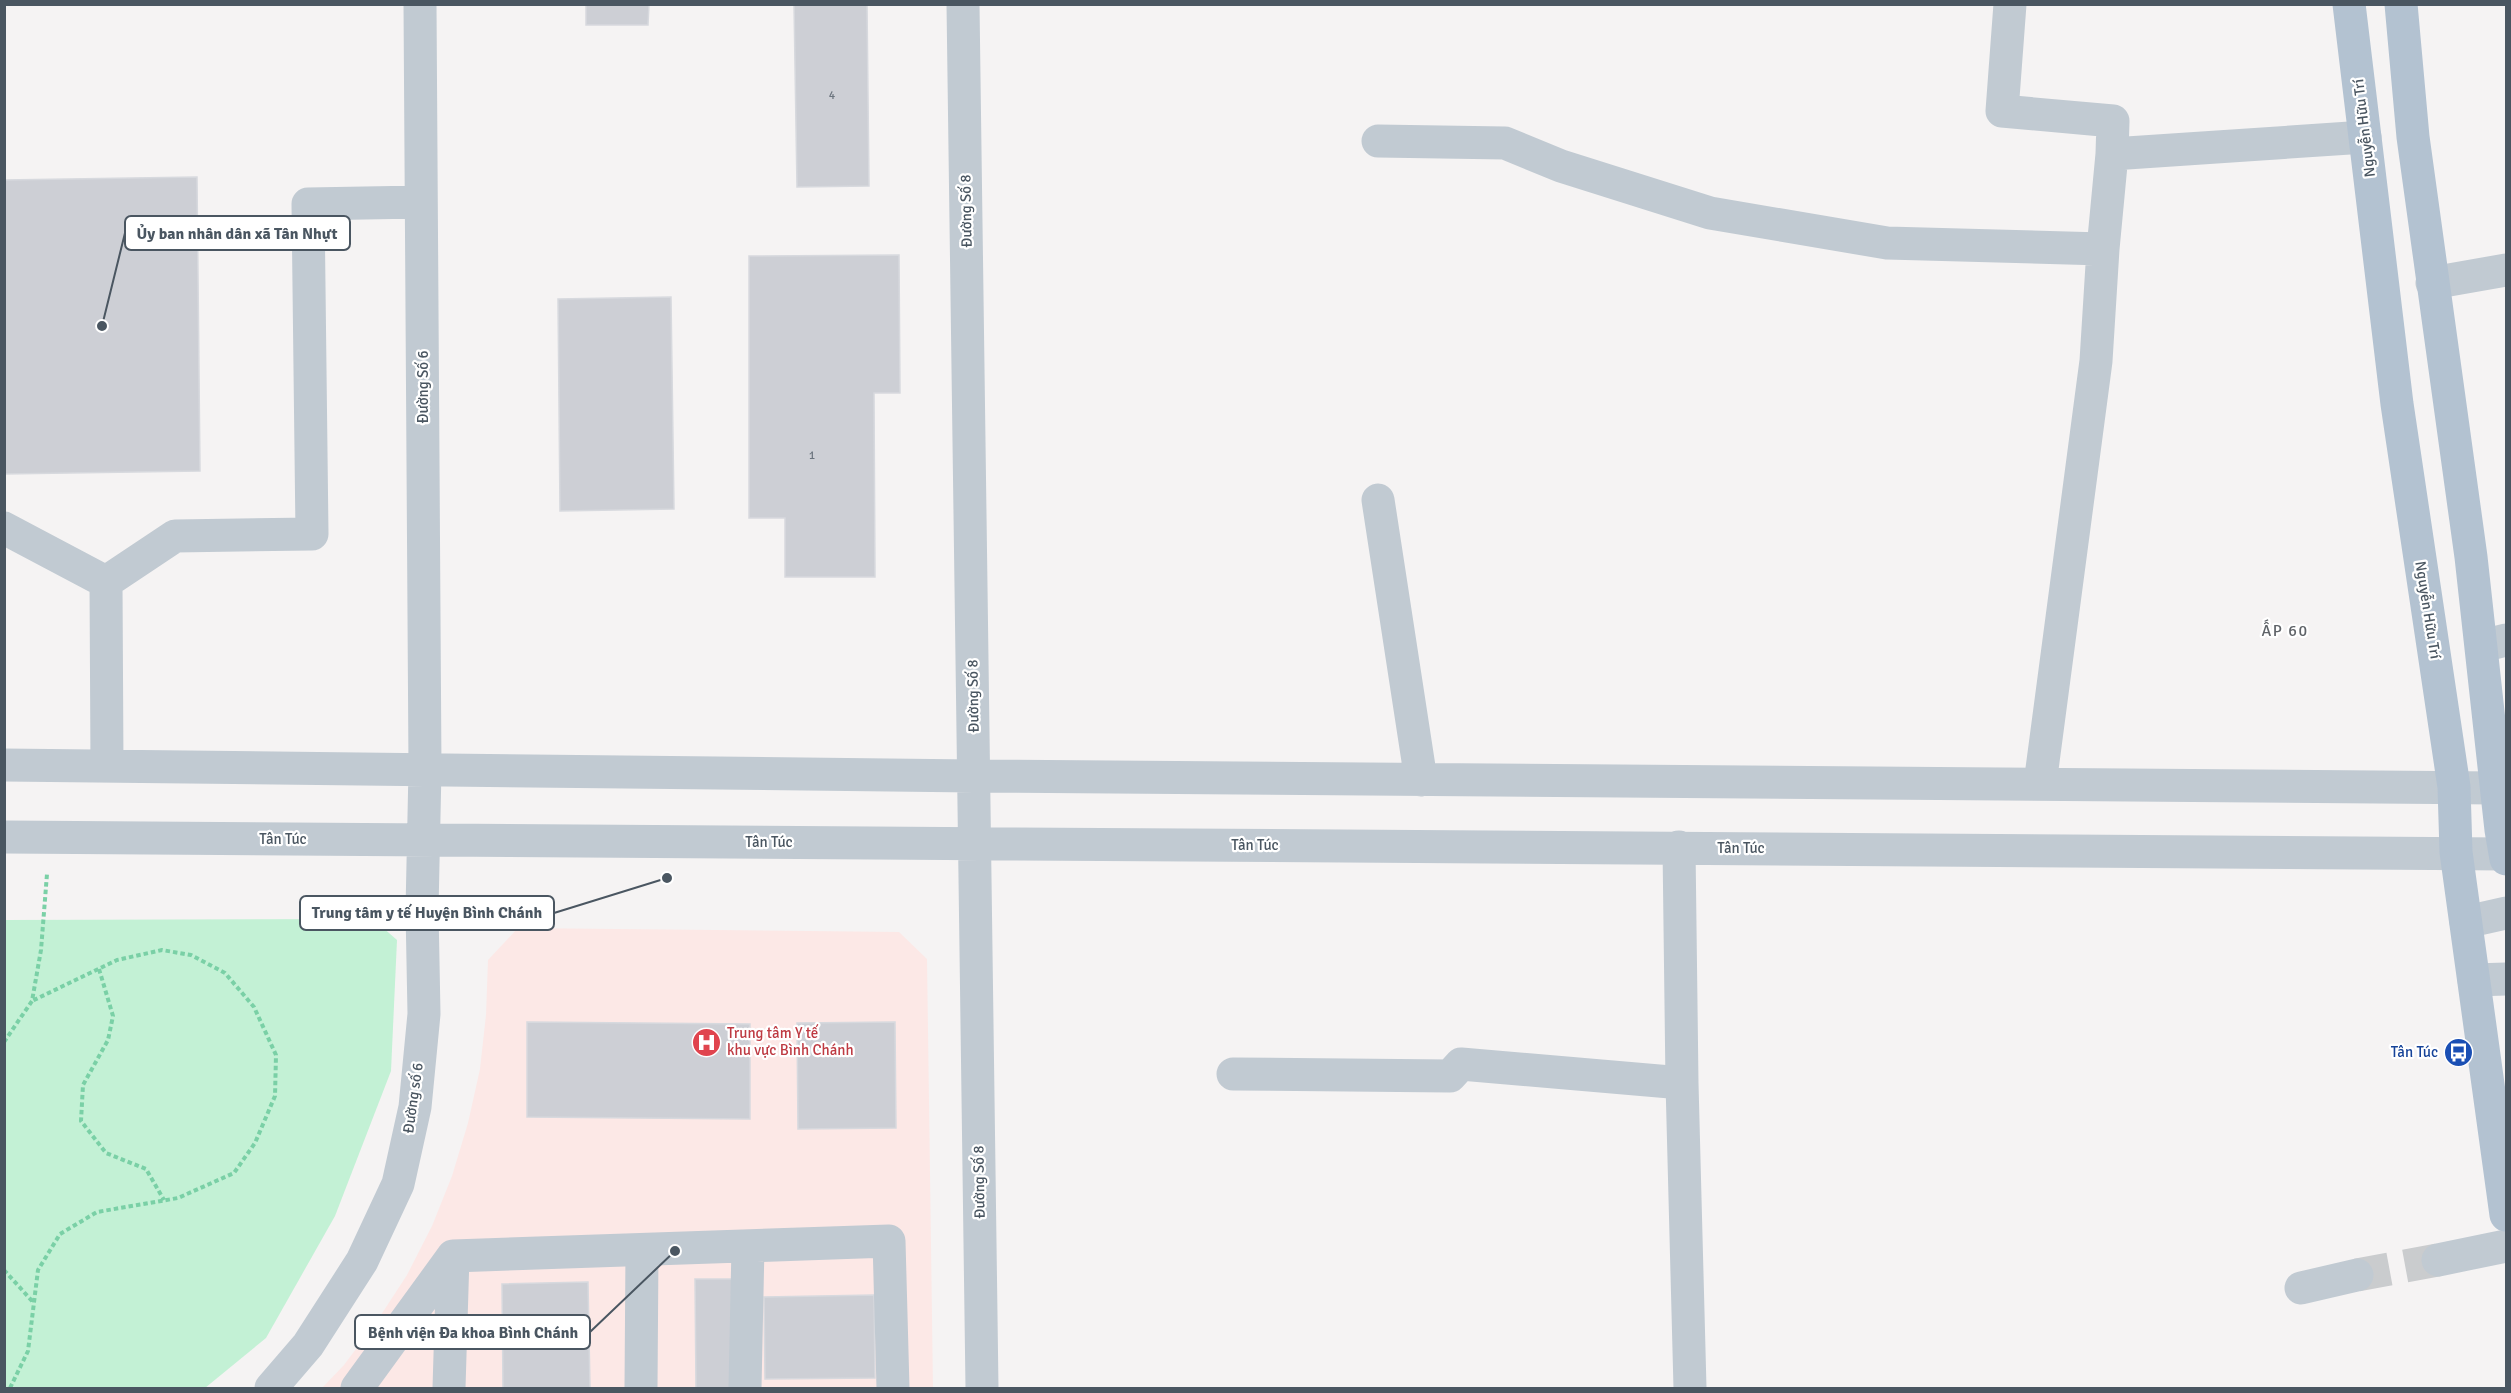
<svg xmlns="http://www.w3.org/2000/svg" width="2511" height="1393" font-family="Signika,sans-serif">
	<rect width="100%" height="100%" fill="#f5f3f3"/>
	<path fill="#fce8e6" d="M518,928l381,4 28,27 6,429h-611l22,-23 33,-44 30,-46 25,-49 20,-50 16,-53 12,-54 6,-54 2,-55z"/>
	<path fill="#c3f1d5" d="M373,919l24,21 -6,131 -56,145 -69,122 -61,50h-200v-468z"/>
	<path fill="#cdcfd5" stroke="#d7d9de" stroke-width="1.5" d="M586,4h63l-1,21h-62z
		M794,4h73l2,182 -72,1z
		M197,177l3,294 -196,3v-294z
		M899,255l1,138h-26l1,184h-90v-59h-36v-262z
		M671,297l3,212 -114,2 -2,-212z
		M527,1022l223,2v95l-223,-2z
		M895,1022l1,106 -98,1 -1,-106z
		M695,1279h43v109h-42z
		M588,1282l2,106h-87l-1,-104z
		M874,1295l1,83 -110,1 -1,-82z"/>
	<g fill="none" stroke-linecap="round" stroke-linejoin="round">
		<path stroke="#caccce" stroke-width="33" stroke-dasharray="33 16" stroke-linecap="butt" d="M2357,1275l81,-15"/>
		<path stroke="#7ad0a6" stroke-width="4" stroke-dasharray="4.5 3" stroke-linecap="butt" d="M99,969l14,47 -5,24 -25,45 -2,36 25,32 40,16 18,31
			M4,1042l28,-41 9,-51 6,-76
			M4,1270l29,32
			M10,1388l18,-37 10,-81 22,-36 37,-22 81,-14 56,-25 21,-30 20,-47 1,-41 -22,-48 -29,-34 -34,-18 -29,-5 -45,10 -85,41"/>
		<path stroke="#c1cad2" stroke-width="33" d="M963,4l19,1384
			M2010,4l-8,107 111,10 -1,33
			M1378,141l127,2 56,23 149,47 177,30 216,6
			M2432,283l74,-13
			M1378,500l43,280
			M4,528l102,54 1,184
			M106,582l69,-46 137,-2 -4,-330 113,-2
			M2482,646l24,-6
			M4,765l970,11 1523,12
			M2040,784l56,-423 7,-112 9,-95 253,-17
			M4,837l2502,17
			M1679,847l3,236 8,305
			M2466,922l40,-9
			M2474,980l32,-1
			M1233,1074l217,2 11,-12 221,19
			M2438,1260l68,-14
			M2301,1288l56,-13
			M271,1388l37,-43 54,-84 36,-77 17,-77 9,-93 -2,-104 3,-141 -5,-765
			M357,1388l96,-132
			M449,1388l4,-132 436,-15 4,147
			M641,1388l1,-138
			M745,1388l3,-142"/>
		<path stroke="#b3c2d1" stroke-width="33" d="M2349,4l48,400 57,383 2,65 50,363
			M2401,4l12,133 58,420 30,273 5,29"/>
	</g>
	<defs>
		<symbol id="hospital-disc" viewBox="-11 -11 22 22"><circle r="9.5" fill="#e0444e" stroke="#fff"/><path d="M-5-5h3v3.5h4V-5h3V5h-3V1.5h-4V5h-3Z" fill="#fff"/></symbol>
		<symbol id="bus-disc" viewBox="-11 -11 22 22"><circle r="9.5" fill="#1a4fb4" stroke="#fff"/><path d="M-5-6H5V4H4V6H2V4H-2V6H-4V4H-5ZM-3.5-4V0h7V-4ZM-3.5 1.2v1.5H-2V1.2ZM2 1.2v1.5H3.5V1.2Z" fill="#fff"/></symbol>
	</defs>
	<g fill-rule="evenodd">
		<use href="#hospital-disc" x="690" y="1026" width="33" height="33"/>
		<use href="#bus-disc" x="2442" y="1036" width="33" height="33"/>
	</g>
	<g text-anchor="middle" stroke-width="4.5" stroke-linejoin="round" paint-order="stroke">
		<g font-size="12" fill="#6b747e">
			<text x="832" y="99">4</text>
			<text x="812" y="459">1</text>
		</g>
		<g font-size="15" fill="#4a5661" stroke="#fff">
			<text transform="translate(2364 128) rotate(-97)" y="5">Nguyễn Hữu Trí</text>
			<text transform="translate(966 211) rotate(-91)" y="5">Đường Số 8</text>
			<text transform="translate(423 387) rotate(-90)" y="5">Đường Số 6</text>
			<text transform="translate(2428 610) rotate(81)" y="5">Nguyễn Hữu Trí</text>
			<text transform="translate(973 696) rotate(-91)" y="5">Đường Số 8</text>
			<text x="283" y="844">Tân Túc</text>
			<text x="769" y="847">Tân Túc</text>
			<text x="1255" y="850">Tân Túc</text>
			<text x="1741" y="853">Tân Túc</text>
			<text transform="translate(413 1098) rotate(-82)" y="5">Đường số 6</text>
			<text transform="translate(979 1182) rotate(-91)" y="5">Đường Số 8</text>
		</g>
		<g font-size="15" fill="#be3a42" stroke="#fff" text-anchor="start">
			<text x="727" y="1038">Trung tâm Y tế<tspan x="727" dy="17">khu vực Bình Chánh</tspan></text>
		</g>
		<g font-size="15" fill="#164399" stroke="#fff" text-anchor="end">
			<text x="2438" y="1057">Tân Túc</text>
		</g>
		<g font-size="16" letter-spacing="1.5" fill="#5f6368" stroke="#fff">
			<text x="2285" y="636">ẤP 60</text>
		</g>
	</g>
	<path fill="none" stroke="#4a5661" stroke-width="2" d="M102 326L125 233M667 878L554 913M675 1251L590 1332"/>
	<g fill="#4a5661" stroke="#fff" stroke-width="2">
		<circle cx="102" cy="326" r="6"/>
		<circle cx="667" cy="878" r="6"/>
		<circle cx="675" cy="1251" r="6"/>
	</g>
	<g fill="#fff" stroke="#4a5661" stroke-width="2">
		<rect x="125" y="216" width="225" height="34" rx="6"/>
		<rect x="300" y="896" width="254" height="34" rx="6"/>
		<rect x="355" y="1315" width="235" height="34" rx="6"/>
	</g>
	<g font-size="16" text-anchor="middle" font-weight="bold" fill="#4a5661">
		<text x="237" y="239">Ủy ban nhân dân xã Tân Nhựt</text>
		<text x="427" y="918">Trung tâm y tế Huyện Bình Chánh</text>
		<text x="473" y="1338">Bệnh viện Đa khoa Bình Chánh</text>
	</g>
	<rect width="2511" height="1393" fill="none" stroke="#4a5661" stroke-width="12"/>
</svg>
